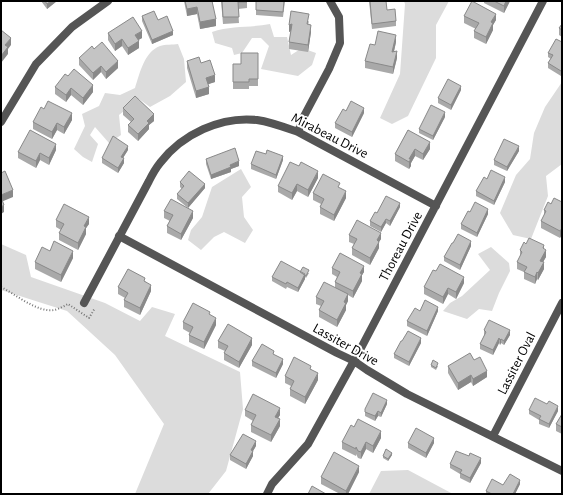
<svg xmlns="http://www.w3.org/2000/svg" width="563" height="495" font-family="'Alegreya Sans',sans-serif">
	<rect width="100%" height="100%" fill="#fff"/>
	<path fill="#dcdcdc" d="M404,1h45l-13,24v33l-28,58 -16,8 -12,-6 20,-44 5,-70z
		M270,24l4,13h13l4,18 11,-7 14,5 -4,12 -14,11 -37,-7 8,-23 -8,-8h-9l-10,15 -8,2 -2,-7 -17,-5 -3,-11c20,-7 39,-4 58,-8z
		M178,44l6,15 2,23 -16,14 -20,11 -11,-8 -20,16 2,20 -12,8 -14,-16 -5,8 8,9 -6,18 -9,-5 -9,-8 11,-23 -3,-12 17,-8 6,-13 15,2 15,-7c5,-15 9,-36 25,-42 5,-2 13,-1 18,-2z
		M562,82v82l-16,12 2,20 -17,43 -18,-4 -13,-22 16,-38 14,-16 4,-26 11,-26z
		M241,169l10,18 -9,10 2,20 9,13 -8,13 -21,-11 -10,5 -13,13 -13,-10 3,-10 11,-13 10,-30z
		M1,244l25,11 5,22 74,26 35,18 12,-14 23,7 -10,22 75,36 3,37 -17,62 -18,23h-73l29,-70 -49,-69 -48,-44 -66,-21z
		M491,247l18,16 1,8 -11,22 -7,18 -13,-2 -12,10 -24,-8 7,-8 12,-7 28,-26 -12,-16z
		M408,470l45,24h-84l12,-23z"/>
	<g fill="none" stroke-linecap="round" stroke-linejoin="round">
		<path stroke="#777" stroke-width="2" stroke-dasharray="1 2" stroke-linecap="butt" d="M1,287c14,7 37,26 53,23 5,-1 10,-4 14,-6l21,14 6,-10"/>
		<path stroke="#555" stroke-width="8" d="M1,122l35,-58 36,-37 36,-26
			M298,132l5,-14 26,-49 11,-26 -1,-26 -9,-16
			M119,236l218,117 17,8 13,9 40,24 155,77
			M84,303l65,-122c3,-6 7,-13 11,-18 22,-29 61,-47 97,-43 14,2 27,7 41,12l138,74
			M493,436l69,-133
			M267,494l5,-10 36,-40 52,-94 183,-349"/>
	</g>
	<path fill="#a9a9a9" d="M41,1h16l-10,8z
		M184,1h28l4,25 -16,3 -3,-15 -10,2z
		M221,1h26v7l-9,1 1,14 -16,1z
		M285,1l-2,16 -27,-2v-5z
		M369,1l18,9 9,11v5l-24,3z
		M484,1h26l-6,12 -20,-10z
		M142,16l16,4 15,15 -21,9 -10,-23z
		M464,16l32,4 -3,5v5l-7,14 -12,-6v-7l2,-2 -12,-6z
		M309,21l-1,4 3,7 -3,20 -19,-3v-7l2,-11 -2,1z
		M562,24v13l-3,-2v-7z
		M108,33l34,5 -4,2 1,8 -11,7 -6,-9 -7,5 -7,-11z
		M396,42l-2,10 3,6 -4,16 -28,-6v-7l10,-16z
		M562,42l-1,34 -13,-8v-5l3,-4 -3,-2v-4z
		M94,49l24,19 -12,11 -5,-7 -8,8 -14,-15v-7z
		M258,53v33h-9v3h-16v-25h8z
		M187,61l14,2 14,19 -7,2 1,10 -13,4 -9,-30z
		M68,76l25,16 -10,13 -12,-10 -5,7 -11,-8v-7z
		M461,90l-10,20 -13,-7v-5z
		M123,108l31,13 -5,4v4l-11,12 -10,-9v-7l3,-3 -8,-7z
		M364,113l-12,24 -17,-9v-5z
		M445,117l-12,23 -14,-7v-4z
		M72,120l-8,14 -7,-4 -5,9 -19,-10v-7z
		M408,130l22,19 -7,11 -8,-4 -4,7v3l-2,3 -14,-8v-7z
		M56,150l-7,15 -9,-5 -4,8 -18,-10v-6z
		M128,150l-5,8 1,5 -6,10 -16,-10v-5z
		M519,151l-12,20 -13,-6v-5z
		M206,159l33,7 -8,3v3l-20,7 -5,-15z
		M283,160l-7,19 -25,-10v-5z
		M318,178l-10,19 -11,-6 -5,9 -14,-8v-6z
		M487,179l18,3 -11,23 -18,-9v-5z
		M180,182l25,6 -17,20 -11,-9v-5l5,-5 -2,-2z
		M313,193l33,5 -12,23 -14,-7v-7l1,-3 -8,-4z
		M562,202l-2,36 -19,-10v-7l3,-5v-6l7,-6z
		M400,207l-10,19 -4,-3 -5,9 -11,-6v-5l7,-8z
		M164,211l29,7 -12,22 -14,-7v-7l3,-5 -6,-3z
		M470,212l18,2 -11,23 -16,-8v-5z
		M56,220l33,4 -3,4v6l-8,16 -19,-10v-7l2,-3 -5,-3z
		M349,235l32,4 -2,3v6l-9,17 -18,-10v-7l2,-4 -5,-2z
		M453,243l18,3 -11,24 -16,-9v-4z
		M526,244l18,5 2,8 -3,5 1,7 -6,11 -1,-1 -2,5 -11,-5v-7l-7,-3v-7l3,-5v-7z
		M50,251l23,7 -12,24 -26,-13v-7z
		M332,268l32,4 -2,3v6l-9,17 -5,-3v6l-2,4v5l-9,17 -18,-10v-7l2,-4 -5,-2v-7l19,-9v-6l2,-5 -5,-3z
		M300,272l9,1 -3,5 -1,-1v2l-7,13 -11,-5 -1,2 -14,-8v-4z
		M145,281l6,10 -11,24 -16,-8v-7l1,-2 -7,-4v-7z
		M464,283l-8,16 -8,-5 -5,10 -19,-10v-7z
		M420,311h18l-11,25 -20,-10v-5z
		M210,315l6,10 -12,24 -15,-7v-7l1,-2 -7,-4v-7z
		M484,330l26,5 -6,10 -3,-2 -1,2 -1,-2 -6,12 -13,-6v-5l4,-8z
		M218,341l34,4 -13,23 -15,-8v-7l1,-2 -7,-3z
		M402,341l19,2 -12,23 -15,-8v-4z
		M274,355l9,9 -7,14 -24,-12v-5z
		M474,360l13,17 -14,9 -2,-4 -13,8 -10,-17v-7z
		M431,365l7,1 -2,4 -5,-3z
		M311,369l7,11 -13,24 -15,-8v-7l1,-3 -6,-3v-7z
		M387,404l-6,13 -3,-1 -3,5 -10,-5v-7z
		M245,410l35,5 -2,3 2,8 -9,16 -20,-10v-7l2,-4 -8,-5z
		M529,410l29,1 -9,17 -10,-4v-4l-10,-6z
		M562,414v20l-6,-3v-7z
		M381,438l-8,15 -7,-4 -5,10 -3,-1 -2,-4v2l-14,-7v-7z
		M408,443h26l-8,15 -18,-10z
		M256,446l-3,5v5l-7,13 -16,-9v-5z
		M392,455l-4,6 -5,-3v-2z
		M481,463l-11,20 -10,-5v-4l-10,-6v-4z
		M359,472l-11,22h-8l-19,-10v-7z
		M520,484l-5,10h-29v-3l17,-6z"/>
	<path fill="#898989" d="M51,1h6l-10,8v-5z
		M506,1h4l-6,12v-7z
		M197,7v7l-10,2v-7z
		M496,14v6l-3,5v5l-7,14v-7l5,-15z
		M216,19v7l-16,3v-7z
		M292,24v7l-3,1v-7z
		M311,25v7l-3,20v-7z
		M142,31v7l-7,4v-7z
		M173,31v4l-21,9v-4z
		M396,35v7l-4,17v-7z
		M11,38v7l-3,4v5l-7,9v-7l4,-11z
		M122,39v7l-7,5v-7z
		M139,41v7l-11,7v-7z
		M397,51v7l-4,16v-7z
		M118,61v7l-12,11v-7z
		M101,66v6l-8,8v-7z
		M215,75v7l-9,3v-7z
		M93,85v7l-10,13v-7z
		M461,86v4l-10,20v-5z
		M209,87v7l-13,4v-7z
		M71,88v7l-5,7v-7z
		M364,108v5l-12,24v-5z
		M445,112v5l-12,23v-4z
		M72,113v7l-8,14v-7z
		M154,114v7l-5,4v4l-11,12v-7l9,-13z
		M57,123v7l-5,9v-7z
		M430,142v7l-7,11v-6z
		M56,144v6l-7,15v-7z
		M128,146v4l-7,11v-4z
		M519,146v5l-12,20v-4z
		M415,149v7l-4,7v3l-2,3v-10z
		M40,153v7l-4,8v-7z
		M283,156v4l-7,19v-4z
		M124,158v5l-6,10v-5z
		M239,161v5l-8,3v3l-20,7v-4l19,-10z
		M318,171v7l-10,19v-7z
		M505,177v5l-11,23v-4z
		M205,184v4l-17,20v-5z
		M297,184v7l-5,9v-7z
		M13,190v7l-12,5v-7z
		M346,191v7l-12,23v-6z
		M400,203v4l-10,19v-5z
		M4,205v7l-3,2v-7z
		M488,209v5l-11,23v-4z
		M193,211v7l-12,22v-6z
		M89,217v7l-3,4v6l-8,16v-7l6,-17z
		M386,219v4l-5,9v-5z
		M562,228v7l-2,3v-7z
		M381,233v6l-2,3v6l-9,17v-7l7,-18z
		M471,241v5l-11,24v-5z
		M544,245v8l2,-3v7l-6,10v-6l3,-13z
		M73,251v7l-12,24v-7z
		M544,262v7l-6,11v-7z
		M364,266v6l-2,3v6l-9,17v-7l7,-18z
		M537,272v7l-2,5v-7z
		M305,274v5l-7,13v-4z
		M464,277v6l-8,16v-7z
		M151,285v6l-11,24v-7z
		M448,288v6l-5,10v-7z
		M348,294v7l-2,4v5l-9,17v-7l7,-18z
		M438,307v4l-11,25v-5z
		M216,318v7l-12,24v-7z
		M510,330v5l-6,10v-4z
		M252,338v7l-13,23v-6z
		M421,338v5l-12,23v-4z
		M499,338v5l-6,12v-5z
		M501,339v4l-1,2v-5z
		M283,359v5l-7,14v-5z
		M487,371v6l-14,9v-7z
		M318,373v7l-13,24v-7z
		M471,375v7l-13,8v-7z
		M387,400v4l-6,13v-4z
		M558,406v5l-9,17v-4z
		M280,408v7l-5,8v-6z
		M378,411v5l-3,5v-5z
		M280,419v7l-9,16v-7z
		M381,431v7l-8,15v-7z
		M434,438v5l-8,15v-5z
		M256,441v5l-3,5v5l-7,13v-5l5,-14z
		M366,442v7l-5,10v-7z
		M392,453v2l-4,6v-2z
		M481,458v5l-11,20v-5z
		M359,466v6l-11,22h-2v-3z
		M520,480v4l-5,10h-2z"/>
	<path fill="#c4c4c4" stroke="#898989" d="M45,1h6l-4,3z
		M185,1h27l4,18 -16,3 -3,-15 -10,2z
		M222,1h25v1h-9l1,15h-16z
		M256,1h28l-1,11 -27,-2z
		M370,1h16l1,9 8,-1 1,12 -24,3z
		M472,1l24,13 -5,8 2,1 -7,14 -12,-6 5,-8 -15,-7z
		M494,1h12l-2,5z
		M154,11l4,9 9,-4 6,15 -21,9 -10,-24z
		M291,11l18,3 -2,10 4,1 -3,20 -19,-3 3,-18 -3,1z
		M133,17l9,14 -7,4 4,6 -11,7 -6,-9 -7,5 -7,-11z
		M562,24v6l-3,-2z
		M1,30l10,8 -6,7 3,2 -7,9z
		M378,31l18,4 -4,17 5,-1 -4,16 -28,-6 5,-17 5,1z
		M556,39l6,3v28l-1,1 -13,-8 5,-8 -5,-2z
		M102,42l16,19 -12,11 -5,-6 -8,7 -14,-15 13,-12 2,3z
		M241,53h17v26h-9v3h-16v-18h8z
		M199,57l2,6 9,-3 5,15 -9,3 3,9 -13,4 -9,-30z
		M74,69l19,16 -10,13 -12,-10 -5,7 -11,-8 10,-13 3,2z
		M448,79l13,7 -10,19 -13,-7z
		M135,96l19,18 -7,7 2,2 -11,11 -10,-9 6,-6 -11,-11z
		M48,101l24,12 -8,14 -7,-4 -5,9 -19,-10 8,-15 3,2z
		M351,101l13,7 -12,24 -17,-9 8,-14 3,2z
		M431,105l14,7 -12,24 -14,-7z
		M30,130l26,14 -7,14 -9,-5 -4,8 -18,-9z
		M408,130l22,12 -7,12 -8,-5 -6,10h2l-2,3 -14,-8z
		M113,136l15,10 -7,11 3,1 -6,10 -16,-10z
		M504,139l15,7 -12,21 -13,-7z
		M235,148l4,13 -9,4 1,2 -20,8 -5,-16z
		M267,150l16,6 -7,19 -25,-11 5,-13 10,3z
		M290,162l9,4 2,-4 17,9 -10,19 -11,-6 -5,9 -14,-7z
		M491,170l14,7 -11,24 -18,-10 8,-14 3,2z
		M5,171l8,19 -12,5v-22z
		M189,171l16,13 -17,19 -11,-9 7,-8 -4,-4z
		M323,174l17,9 -2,4 8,4 -12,24 -14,-8 4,-8 -11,-6z
		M386,196l14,7 -10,18 -4,-2 -5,8 -11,-6 5,-9 2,1z
		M1,197l3,8 -3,2z
		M554,198l8,4v26l-2,3 -19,-10 5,-10 -2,-1 4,-8 3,2z
		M171,199l22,12 -12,23 -14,-8 6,-11 -9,-4z
		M475,202l13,7 -11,24 -16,-9 7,-13 2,1z
		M64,204l25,13 -5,9 2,1 -8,16 -19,-10 5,-9 -8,-4z
		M357,220l24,13 -4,7 2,2 -9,16 -18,-10 5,-9 -8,-4z
		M458,234l13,7 -11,24 -16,-8 8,-14h1z
		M529,238l15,7 -1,3 3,2 -6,11 4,1 -6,11 -1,-1 -2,5 -11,-5 3,-5 -10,-5 5,-10 -2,-2 4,-8 2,2z
		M54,241l19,10 -12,24 -26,-13 7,-15 8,4z
		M340,253l24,13 -4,7 2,1 -9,17 -18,-9 5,-10 -8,-4z
		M281,261l24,13 -7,14 -11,-6 -1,2 -14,-7z
		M440,264l24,13 -8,15 -8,-4 -5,9 -19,-10 9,-17 3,1z
		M303,267l6,3 -3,6 -6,-4z
		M128,269l17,9 -1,3 7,4 -11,23 -16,-8 4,-7 -10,-6z
		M324,282l24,12 -4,8 2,1 -9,17 -18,-10 5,-9 -8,-4z
		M425,300l13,7 -11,24 -20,-10 8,-13 5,3z
		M193,303l17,9 -1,2 7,4 -12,24 -15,-7 4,-8 -10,-5z
		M489,320l21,10 -6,11 -3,-2 -1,1 -1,-2 -6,12 -13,-6 6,-12 -2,-2z
		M228,324l24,14 -13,24 -15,-9 4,-7 -10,-5z
		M408,331l13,7 -12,24 -15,-8 7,-13h1z
		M262,344l12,7 -1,3 10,5 -7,14 -24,-12z
		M470,353l4,7 6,-3 7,14 -14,8 -2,-4 -13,8 -10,-17z
		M294,357l17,9 -1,3 8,4 -13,24 -15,-8 4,-8 -9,-5z
		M433,360l5,3 -2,5 -5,-3z
		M373,393l14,7 -6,13 -3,-2 -3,5 -10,-4v-3z
		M253,394l27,14 -5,9 5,2 -9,16 -20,-10 5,-10 -11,-5z
		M535,398l12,6 2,-3 9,5 -9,18 -10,-5 2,-3 -12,-6z
		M562,414v13l-6,-3z
		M358,419l23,12 -8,15 -7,-4 -5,10 -3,-1 -2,-4v2l-14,-7 9,-17 3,2z
		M416,428l18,10 -8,15 -18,-10z
		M243,434l13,7 -5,9 2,1 -7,13 -16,-9z
		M386,449l6,4 -4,6 -5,-3z
		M456,451l13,5 1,-3 11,5 -11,20 -10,-5 2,-3 -12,-6z
		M334,452l25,14 -13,25 -25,-14z
		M510,474l10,6 -7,14h-21l-6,-3 6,-12 11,6z
		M312,486l14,8h-18z"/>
	<g text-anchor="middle" stroke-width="4" stroke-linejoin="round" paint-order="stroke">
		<g font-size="14" fill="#000" stroke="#fff">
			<text transform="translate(330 135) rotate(27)" y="5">Mirabeau Drive</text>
			<text transform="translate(400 246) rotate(-62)" y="5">Thoreau Drive</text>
			<text transform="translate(346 344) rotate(29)" y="5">Lassiter Drive</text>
			<text transform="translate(516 363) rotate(-63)" y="5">Lassiter Oval</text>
		</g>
	</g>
	<rect width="563" height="495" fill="none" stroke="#000000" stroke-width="4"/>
</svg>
